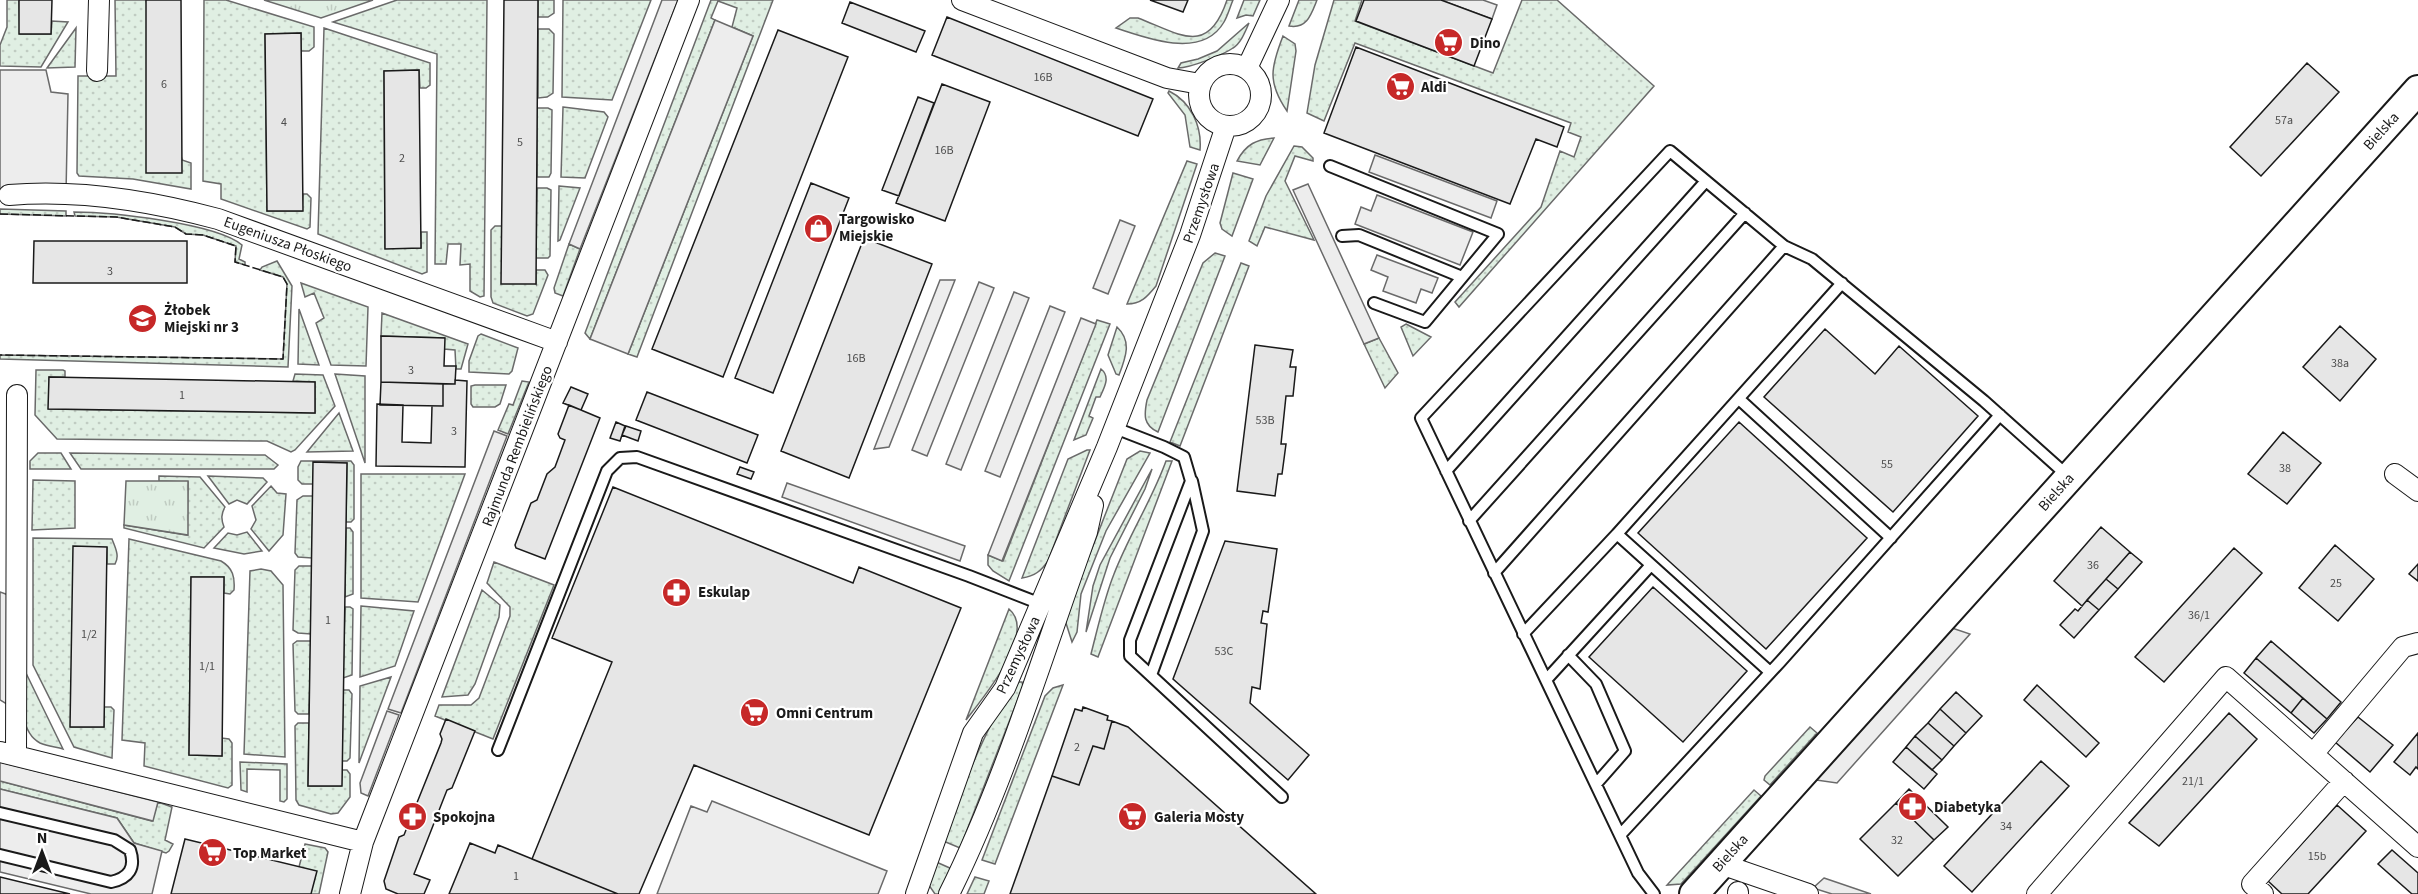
<svg xmlns="http://www.w3.org/2000/svg" width="2418" height="894" font-family="'Source Sans 3',sans-serif">
	<defs>
		<pattern id="grass-dots" width="8" height="8" patternUnits="userSpaceOnUse" patternTransform="scale(1.5)"><rect width="8" height="8" fill="#e0efe3"/><path d="M2 2h.1M6 6h.1" fill="none" stroke="#c0ccc2" stroke-width="1.8" stroke-linecap="round"/></pattern>
		<pattern id="park-tufts" width="24" height="20" patternUnits="userSpaceOnUse" patternTransform="scale(1.5)"><rect width="24" height="20" fill="#e0efe3"/><path d="M3 7l-1-3M5 7V3M7 7l1-3M15 17l-1-3M17 17v-4M19 17l1-3" fill="none" stroke="#c0ccc2"/></pattern>
	</defs>
	<rect width="100%" height="100%" fill="#fff"/>
	<path fill="url(#grass-dots)" stroke="#6a6a6a" stroke-width="1.5" d="M7,0h12l1,34h31l1,-13 16,1 -27,45 -41,-1v-21l7,-18z
		M115,0h31l36,160 9,3v26l-58,-10 -54,-3 -2,-3 1,-97h38z
		M204,0h22l88,27v20l-5,4h-8v-18l-36,1 2,177h35l1,-17h4l4,4 -1,29 -3,2 -86,-30v-15l-18,-3z
		M397,0h90l-3,296 -4,1 -10,-6v-27l-10,1 1,-21h-13l-2,20h-11l2,-210 -104,-32z
		M538,0h16v13l-6,4h-10z
		M563,0h88l-39,100 -50,-3z
		M711,0h62l-136,357 -9,-3 125,-318 -21,-9 5,-19 -19,-7 -7,17 4,2 -125,319 -5,-6z
		M1227,0h6c-3,7 -5,15 -9,22 -22,38 -77,16 -108,6l14,-10h8c42,16 70,39 89,-18z
		M1244,0h16l-7,16 -7,-1 -9,3z
		M1299,0h18c-6,15 -10,29 -28,26z
		M1334,0h28l-7,21 138,52 29,-73h35l97,86 -195,221 -4,-5 86,-95 19,-56 14,6 7,-20 -13,-5 3,-9 -216,-80 -31,78 -17,-8 8,-48z
		M1249,23c-4,9 -8,20 -16,25 -10,7 -43,20 -55,20l3,-5 17,-4 19,-8z
		M76,28l-1,39 -28,1z
		M324,28l106,35v22l-4,3h-6l-1,-18 -35,1 1,177h36v-16h6v40l-5,2 -104,-40z
		M538,29h11l5,5 -1,59 -6,4 -9,1z
		M1283,36l12,8 1,7 -9,60c-20,-29 -16,-44 -4,-75z
		M1169,91c22,11 33,35 31,59l-10,-3 -5,-32 -17,-22z
		M563,107l41,5 4,5 -23,61 -24,-1z
		M537,108h11l4,2 -1,63 -2,4h-12z
		M1274,138l-14,27 -23,-4c9,-17 20,-22 37,-23z
		M1294,146l8,1 11,11v3l-18,-5 -10,25 29,59 -49,-13 -8,19 -8,-5 17,-45z
		M1187,161l10,3 -41,122c-9,11 -15,18 -29,18z
		M1233,173l20,6 -21,57 -10,-7 -2,-6z
		M559,186l21,2 -20,52 -2,1z
		M537,188h10l4,2 -1,66 -2,2h-12z
		M0,209l66,2v5l-66,-2z
		M74,212c36,0 142,11 168,33l-3,14 6,3v3l-10,-3 1,-16 -33,-11 -17,-1 -11,-7 -59,-10 -41,-1z
		M495,226h7l34,58v-14h9l3,5 -15,39 -6,2 -34,-13 -2,-6v-67z
		M569,244l11,5 -17,47 -8,-3 -1,-5z
		M1215,253l10,3 -67,176c-15,-7 -14,-17 -11,-32l56,-137z
		M277,261l15,25 -4,81 -288,-8v-4l283,4 4,-75 -4,-7 -23,-7 2,-3z
		M1241,263l8,3 -69,180 -10,-4z
		M301,283l67,24 -2,59 -35,-1 -15,-42 8,-5 -10,-25 -9,4z
		M299,309l20,56 -21,-1z
		M382,313l86,31 -7,25h-5l-1,-19 -11,-1v-11l-63,-2z
		M1097,320l13,4 -101,257 -16,-10 -5,-6v-10l15,6z
		M1406,324l25,13 -18,19 -12,-29z
		M1117,327c15,14 9,30 2,48l-3,-1 -8,-19z
		M481,334l37,14 -6,23 -3,3 -40,-2v-11l9,-25z
		M1379,338l19,35 -13,15 -21,-44z
		M1101,369c10,8 3,19 -1,28h-4l-7,19 4,2 -7,17 -12,5z
		M36,370h27l2,1v6h-16v32l266,4v-31l-22,-1 2,-7 28,1 12,31 -40,44 -4,2 -24,-11 -210,-2 -22,-24z
		M335,374l30,2v87z
		M522,381l7,1 -21,52 -10,-4 11,-26 4,1z
		M475,385h31l-6,19 -5,3h-22l-2,-3v-18z
		M339,413l14,38 -46,1z
		M1087,450h3l-42,111c-7,10 -13,15 -26,17l46,-119z
		M1140,451l10,2 -44,78 -25,63 -4,38 -5,10 -7,-22 4,-13 58,-148z
		M38,453h23l10,16h-41v-8z
		M70,453l195,2 13,10 -4,4h-193z
		M301,461h50l3,4v54l-3,3h-5l1,-59 -33,-1 -1,22h-11l-4,-4v-13z
		M1166,461h6l-74,196 -7,-3c7,-27 13,-55 23,-80 15,-39 38,-74 52,-113z
		M1152,469l-7,20 -35,69 -24,74 7,-46 7,-21z
		M361,474h104l-47,128 -57,-4z
		M159,476l41,1 25,30c-4,7 -4,12 -1,20l-20,21 -80,-20v-3l63,10 1,-53 -29,-1z
		M208,476l55,2 4,4 -20,22 -10,-4 -8,4z
		M33,480l42,1v47l-43,2z
		M271,486l6,7 9,1 -3,41 -14,16 -18,-22 5,-9 -4,-14z
		M303,496h10l-1,62 -14,-1 -3,-4 2,-53z
		M346,528h4l3,4v62l-8,3z
		M247,532l15,19 -18,3 -30,-6 14,-15 9,2z
		M33,538l79,1c3,8 8,17 3,25h-8v-17l-36,180h33v-20h7l3,3 -2,48 -38,-11 -41,-82z
		M129,539l92,22c12,7 14,16 13,29l-4,4 -6,-1v-16h-33l-2,178 33,1v-18l7,1 3,4v42l-4,3 -84,-22 1,-23 -23,-3z
		M494,562l60,23 -61,154 -58,-23 4,-11h32l8,-7 31,-82v-9l-23,-24z
		M299,566h13l-1,68 -13,-1 -5,-3 2,-60z
		M261,569l10,2 12,14 2,172 -41,-3 6,-183z
		M482,590l18,15 -1,12 -24,67 -7,11 -26,2z
		M361,606l53,5 -19,55 -35,11z
		M345,607h5l3,2 -1,66 -9,3z
		M1009,609c29,24 -27,90 -43,111z
		M297,641h14l-2,73h-11l-3,-3 -2,-67z
		M24,669l39,80c-7,-2 -16,-3 -23,-6 -24,-13 -16,-52 -16,-74z
		M391,677l-32,86 1,-77z
		M1019,682h3l1,4 -63,162 -19,-8c13,-31 55,-141 78,-158z
		M1063,685l-68,179 -13,-4 63,-164 8,-8z
		M343,690h6l3,4 -2,64 -3,3h-5z
		M298,723h11l-1,63h33l1,-16h5l3,4v23l-12,16 -7,1 -32,-9 -3,-5 -1,-74z
		M1810,727l7,6 -47,52 -6,-5 1,-4z
		M240,762l47,2v35l-3,3 -4,-1v-31l-33,-1v23l-6,-2z
		M0,781l152,40 6,-19 14,5 -7,33 8,4 -4,7 -3,2 -32,-10 -17,-25 -117,-29z
		M1754,790l7,6 -80,88 -14,1z
		M305,844l20,4 3,4 -9,42h-8l-12,-27z
		M934,861l18,8 -11,25h-6l-9,-13z
		M975,877l14,4 -5,13h-17z"/>
	<path fill="url(#park-tufts)" stroke="#6a6a6a" stroke-width="1.5" d="M264,0h109l-52,18z
		M126,481h62v54l-64,-10z"/>
	<path fill="#ededed" stroke="#6a6a6a" stroke-width="1.5" d="M662,0h16l-98,249 -11,-5z
		M1441,0h42l14,5 -5,14z
		M715,20l38,16 -125,318 -38,-15z
		M0,70h46l5,22 17,2 -2,99 -66,7z
		M1375,155l122,46 -6,17 -122,-46z
		M1308,184l71,154 -15,6 -71,-154z
		M1377,195l96,37 -13,33 -105,-41 6,-17 10,4z
		M1120,220l15,6 -27,68 -15,-6z
		M1377,255l61,23 -6,15 -11,-4 -5,14 -33,-12 5,-14 -17,-7z
		M940,280h15l-66,167 -15,2z
		M979,282l15,6 -67,168 -15,-6z
		M1014,292l15,6 -68,172 -15,-6z
		M1050,306l15,6 -65,165 -15,-6z
		M1081,318l15,6 -94,237 -14,-6z
		M494,431l13,5 -106,277 -13,-4z
		M787,483l178,63 -5,15 -178,-64z
		M0,592l25,9 -15,105 -10,-6z
		M1952,628l18,6 -133,149 -21,-3z
		M387,711l12,4 -31,81 -7,-3 -1,-10z
		M0,762l158,40 -5,19 -153,-40z
		M0,789l117,29 17,25 28,8 -10,43h-61l-91,-22z
		M712,801l175,70 -9,23h-221l34,-88 16,6z
		M1824,878l47,16h-39l-19,-6z"/>
	<path fill="#e6e6e6" stroke="#1a1a1a" stroke-width="1.5" d="M19,0h33l-1,34h-32z
		M146,0h35l1,173h-36z
		M504,0h34l-2,284h-35z
		M1150,0h38l-5,12z
		M1364,0h77l51,19 -18,47 -118,-45z
		M850,2l75,29 -9,21 -74,-29z
		M947,17l206,82 -15,37 -206,-81z
		M778,30l70,27 -125,320 -71,-28z
		M301,33l2,178h-36l-2,-177z
		M1356,47l208,80 -7,20 -21,-8 -26,65 -186,-71z
		M2307,63l32,29 -78,84 -31,-29z
		M419,70l2,178 -36,1 -1,-178z
		M942,84l48,18 -45,119 -49,-18z
		M918,97l16,6 -35,93 -17,-6z
		M811,183l38,15 -76,195 -38,-15z
		M864,238l68,26 -83,214 -68,-27z
		M34,241h153v42h-154z
		M2340,326l36,33 -36,42 -37,-34z
		M1825,329l50,45 24,-28 79,70 -85,96 -129,-115z
		M381,336l64,2 -1,28h12l-1,18 -74,-2z
		M1255,345l38,5 -3,17h6l-3,29h-7l-5,48h5l-4,30h-4l-3,22 -38,-5z
		M49,377l266,5v31l-267,-4z
		M455,380l12,1 -2,86 -89,-1 1,-62 26,1 -1,37 29,1 1,-37h11v-22h12z
		M381,382l62,2v22l-63,-1z
		M571,387l17,7 -7,16 -18,-7z
		M647,392l111,43 -11,28 -111,-43z
		M569,405l31,13 -55,141 -29,-11 -1,-3 16,-42 6,-3 10,-26 8,-7 10,-27 -5,-2 -2,-4z
		M616,422l9,4 -5,15 -10,-3z
		M1739,422l128,116 -101,111 -128,-116z
		M626,426l15,5 -3,10 -16,-6z
		M2283,432l38,31 -34,41 -39,-30z
		M313,462l34,1 -5,323h-34z
		M740,467l14,5 -3,7 -14,-5z
		M613,487l240,96 6,-16 102,41 -92,227 -175,-70 -55,129h-21l-86,-35 80,-197 -60,-24z
		M2101,527l29,25 -48,54 -28,-25z
		M1225,541l52,8 -9,63 -5,-1 -2,12 6,1 -7,65 -8,-2 -2,16 59,52 -21,25 -115,-101z
		M2335,545l39,34 -36,42 -39,-33z
		M73,546l34,1 -3,180h-34z
		M2234,548l28,25 -98,109 -29,-25z
		M2130,552l12,10 -24,27 -12,-10z
		M2418,564v17l-9,-7z
		M191,577h33l-2,179 -33,-1z
		M2106,579l12,10 -19,21 -12,-10z
		M1653,587l94,84 -64,71 -94,-85z
		M2087,600l12,10 -25,28 -14,-13 15,-16 3,2z
		M2271,641l70,61 -14,17 -71,-61z
		M2256,658l47,40 -12,15 -47,-40z
		M2037,685l62,58 -13,14 -62,-57z
		M1956,692l26,24 -16,17 -26,-24z
		M2303,698l24,21 -13,14 -23,-20z
		M1083,707l25,9 -1,4 5,1 -8,28 -11,-3 -14,39 -27,-9 23,-67 7,2z
		M1940,709l26,24 -12,13 -26,-23z
		M2229,713l28,26 -98,107 -30,-23z
		M2358,717l35,28 -23,27 -35,-30z
		M446,719l29,12 -23,57 -5,2 -33,84 16,6 -6,14h-26l-12,-5 -2,-8 15,-44 5,-2 37,-92 1,-4 -2,-5z
		M1112,721l16,6 188,167h-306l42,-118 27,9 14,-39 11,3z
		M1928,723l26,23 -12,14 -27,-24z
		M2418,733v36l-2,-2 -6,8 -16,-13z
		M1915,736l27,24 -10,10 -26,-23z
		M1906,747l31,27 -13,15 -31,-27z
		M2041,761l28,25 -97,106 -28,-26z
		M1909,789l39,38 -14,13 -38,-37z
		M1896,803l38,37 -36,36 -38,-37z
		M2337,805l29,26 -58,63h-26l-14,-13z
		M185,839l132,32 -6,23h-140z
		M470,843l25,10 3,-8 120,49h-169z
		M2392,850l26,23v21h-6l-34,-30z
		M0,877l70,17h-70z"/>
	<g fill="none" stroke-linecap="round" stroke-linejoin="round">
		<defs>
			<path id="service" d="M1330,166l168,68 -73,88 -51,-19
				M1342,236l17,-1 103,42
				M1739,399l152,139
				M1115,428l49,19 20,10 7,24 -61,159v16l152,141
				M1446,471l260,-290
				M1469,521l276,-308
				M1617,534l225,-251
				M1494,573l290,-327
				M1523,634l94,-100 153,138
				M1568,655l28,29 29,67 -29,33
				M1151,675l52,-144 -11,-50
				M1546,680l105,-115
				M498,750l109,-279 13,-13 17,-1 332,119 72,28
				M0,813l114,27 16,10c6,18 -1,28 -19,32l-111,-27
				M1621,834l159,-172 220,-247
				M1654,894l-16,-21 -217,-455 249,-267 114,95 28,13 172,142 85,76"/>
			<path id="minor" d="M962,0l205,78 33,6
				M1199 95a31 31 0 1 1 62 0a31 31 0 1 1-62 0Z
				M1247,68l32,-68
				M97,71l2,-71
				M9,195c70,-6 142,6 209,24l339,123
				M2395,474l23,17
				M0,752l363,90
				M2313,754l90,-107 15,-4
				M16,755l1,-360
				M1721,864l87,30
				M350,894l13,-52 326,-842
				M916,894l57,-161 32,-45 102,-241 83,-212 36,-109
				M949,894c57,-115 94,-241 138,-362l6,-27
				M1738,894v-2
				M2037,894l189,-217 192,170
				M2263,894l-11,-10 92,-103"/>
			<path id="secondary" d="M1694,894l724,-804"/>
		</defs>
		<use href="#service" stroke="#1a1a1a" stroke-width="14"/>
		<use href="#minor" stroke="#1a1a1a" stroke-width="22"/>
		<use href="#secondary" stroke="#1a1a1a" stroke-width="32"/>
		<use href="#service" stroke="#fff" stroke-width="10"/>
		<use href="#minor" stroke="#fff" stroke-width="20"/>
		<use href="#secondary" stroke="#fff" stroke-width="28"/>
		<path stroke="#1a1a1a" stroke-width="1.5" stroke-dasharray="8 3" stroke-linecap="butt" d="M0,214l116,3 59,10 11,7 17,1 33,11 -1,16 48,15 4,7 -4,75 -283,-4"/>
	</g>
	<defs>
		<symbol id="supermarket-disc" viewBox="-11 -11 22 22"><circle r="9.5" fill="#c62828" stroke="#fff"/><path d="M-6-5.5h2.5l.6 2H6L4.5 2H-2.5L-4.4-4H-6ZM-1.5 3.2a1.3 1.3 0 1 0 .1 0ZM3 3.2a1.3 1.3 0 1 0 .1 0Z" fill="#fff"/></symbol>
		<symbol id="shop-disc" viewBox="-11 -11 22 22"><circle r="9.5" fill="#c62828" stroke="#fff"/><path d="M-5-2.5h2.3a2.7 3.5 0 0 1 5.4 0H5L5.5 6h-11ZM-1.5-2.5h3a1.5 2.3 0 0 0-3 0Z" fill="#fff"/></symbol>
		<symbol id="school-disc" viewBox="-11 -11 22 22"><circle r="9.5" fill="#c62828" stroke="#fff"/><path d="M0-5L7-2L0 1L-7-2ZM-4 1L0 2.5L4 1V4Q0 6-4 4Z" fill="#fff"/></symbol>
		<symbol id="pharmacy-disc" viewBox="-11 -11 22 22"><circle r="9.5" fill="#c62828" stroke="#fff"/><path d="M-2-6h4v4h4v4h-4v4h-4v-4h-4v-4h4Z" fill="#fff"/></symbol>
	</defs>
	<g fill-rule="evenodd">
		<use href="#supermarket-disc" x="1432" y="26" width="33" height="33"/>
		<use href="#supermarket-disc" x="1384" y="70" width="33" height="33"/>
		<use href="#shop-disc" x="802" y="212" width="33" height="33"/>
		<use href="#school-disc" x="126" y="302" width="33" height="33"/>
		<use href="#pharmacy-disc" x="660" y="576" width="33" height="33"/>
		<use href="#supermarket-disc" x="738" y="696" width="33" height="33"/>
		<use href="#pharmacy-disc" x="1896" y="790" width="33" height="33"/>
		<use href="#pharmacy-disc" x="396" y="800" width="33" height="33"/>
		<use href="#supermarket-disc" x="1116" y="800" width="33" height="33"/>
		<use href="#supermarket-disc" x="196" y="836" width="33" height="33"/>
	</g>
	<g text-anchor="middle" stroke-width="4.5" stroke-linejoin="round" paint-order="stroke">
		<g font-size="12" fill="#4d4d4d">
			<text x="1043" y="81">16B</text>
			<text x="164" y="88">6</text>
			<text x="2284" y="124">57a</text>
			<text x="284" y="126">4</text>
			<text x="520" y="146">5</text>
			<text x="944" y="154">16B</text>
			<text x="402" y="162">2</text>
			<text x="110" y="275">3</text>
			<text x="856" y="362">16B</text>
			<text x="2340" y="367">38a</text>
			<text x="411" y="374">3</text>
			<text x="182" y="399">1</text>
			<text x="1265" y="424">53B</text>
			<text x="454" y="435">3</text>
			<text x="1887" y="468">55</text>
			<text x="2285" y="472">38</text>
			<text x="2093" y="569">36</text>
			<text x="2336" y="587">25</text>
			<text x="2199" y="619">36/1</text>
			<text x="328" y="624">1</text>
			<text x="89" y="638">1/2</text>
			<text x="1224" y="655">53C</text>
			<text x="207" y="670">1/1</text>
			<text x="1077" y="751">2</text>
			<text x="2193" y="785">21/1</text>
			<text x="2006" y="830">34</text>
			<text x="1897" y="844">32</text>
			<text x="2317" y="860">15b</text>
			<text x="516" y="880">1</text>
		</g>
		<g font-size="15" font-weight="bold" fill="#1a1a1a" stroke="#fff" text-anchor="start">
			<text x="1470" y="48">Dino</text>
			<text x="1421" y="92">Aldi</text>
			<text x="839" y="224">Targowisko<tspan x="839" dy="17">Miejskie</tspan></text>
			<text x="164" y="315">Żłobek<tspan x="164" dy="17">Miejski nr 3</tspan></text>
			<text x="698" y="597">Eskulap</text>
			<text x="776" y="718">Omni Centrum</text>
			<text x="1934" y="812">Diabetyka</text>
			<text x="433" y="822">Spokojna</text>
			<text x="1154" y="822">Galeria Mosty</text>
			<text x="233" y="858">Top Market</text>
		</g>
		<g font-size="15" fill="#1a1a1a" stroke="#fff">
			<text transform="translate(2381 131) rotate(-48)" y="5">Bielska</text>
			<text transform="translate(1201 203) rotate(-71)" y="5">Przemysłowa</text>
			<text transform="translate(288 244) rotate(20)" y="5">Eugeniusza Płoskiego</text>
			<text transform="translate(517 446) rotate(-69)" y="5">Rajmunda Rembielińskiego</text>
			<text transform="translate(2056 492) rotate(-48)" y="5">Bielska</text>
			<text transform="translate(1018 655) rotate(-65)" y="5">Przemysłowa</text>
			<text transform="translate(1730 853) rotate(-48)" y="5">Bielska</text>
		</g>
	</g>
	<g transform="translate(42 852)" stroke="#ffffff" stroke-width="4.5" paint-order="stroke">
	<path d="M0-4.5L10 22L0 15L-10 22Z" fill="#1a1a1a"/>
	<text y="-9" font-size="16" font-weight="bold" text-anchor="middle" fill="#1a1a1a">N</text>
	</g>
</svg>
